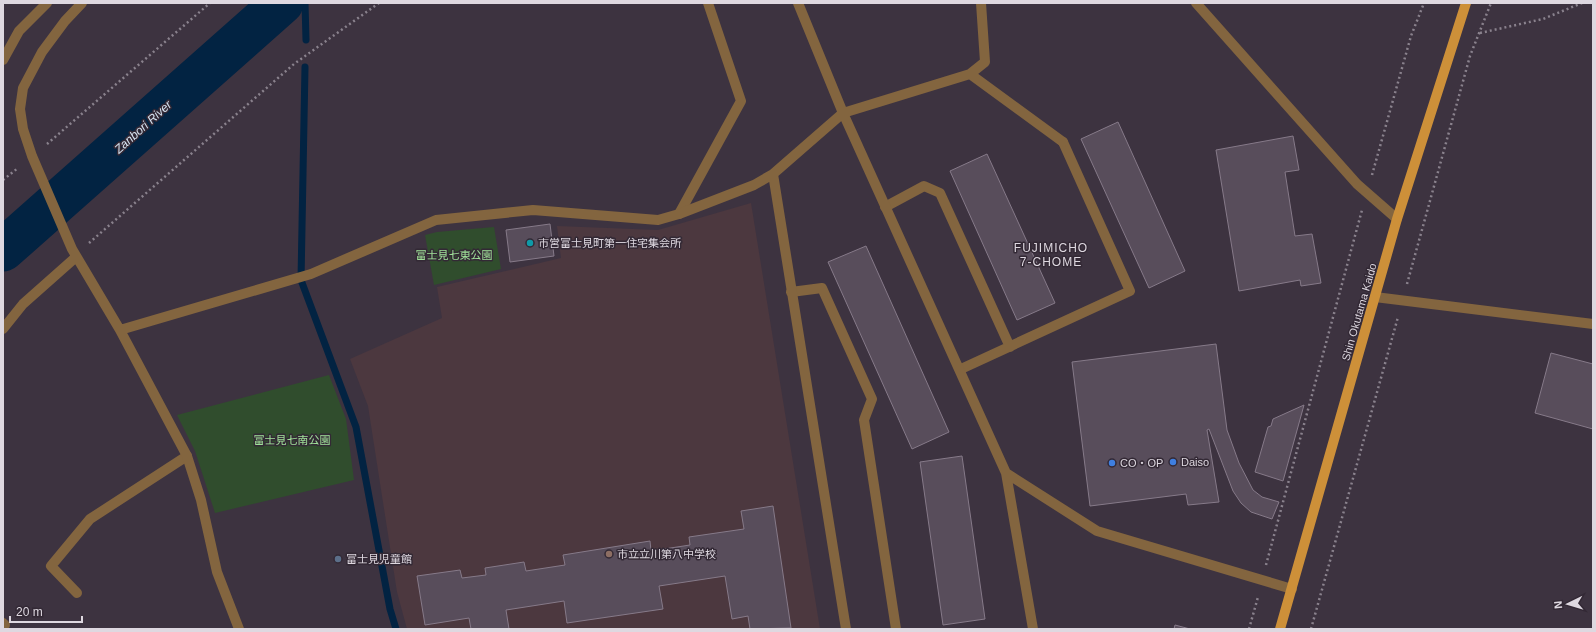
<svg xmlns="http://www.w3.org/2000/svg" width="1596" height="632" font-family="Arial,'Noto Sans JP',sans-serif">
	<rect width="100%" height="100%" fill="#3d3340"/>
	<path fill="#4c383f" d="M751,203l69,426h-413l-10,-37 -29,-186 -18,-47 92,-41 -5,-31 124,-29 -4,-32 101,4z"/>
	<path fill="#304d2d" d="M494,227l7,42 -67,16 -9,-50 12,-3z
		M329,375l17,44 8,61 -139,33 -20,-62 -18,-36z"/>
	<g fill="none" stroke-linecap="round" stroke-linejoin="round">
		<path stroke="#022342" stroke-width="7" d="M305,3l1,37
			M305,67l-4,213 55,147 34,182 6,20"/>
		<path stroke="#022342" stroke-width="43" d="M3,250l279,-247"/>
	</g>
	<path fill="#584d5b" stroke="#867a89" d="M1118,122l67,149 -36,17 -68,-149z
		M1293,136l6,34 -14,2 10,64 17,-2 9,49 -20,3 -1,-6 -61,11 -23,-141z
		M987,154l68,149 -38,17 -67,-149z
		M550,224l4,32 -44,6 -4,-32z
		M866,246l83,186 -37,17 -84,-187z
		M1216,344l11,86 12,33 14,27 9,7 17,5 -7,17 -21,-7 -10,-9 -8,-12 -24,-62 -2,1 12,72 -31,3 -2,-11 -96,12 -18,-144z
		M1551,353l42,11v65l-58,-16z
		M1304,405l-21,76 -28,-9 13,-45 3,-1 2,-7z
		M962,456l23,163 -42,6 -23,-163z
		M773,506l18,122 -41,1 -2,-13 -16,3 -7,-43 -66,10 4,23 -96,14 -3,-22 -58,9 3,19h-38l-2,-11 -44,7 -8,-49 43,-6 2,8 24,-3 -1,-7 39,-6 2,9 39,-6 -2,-10 87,-14 1,10 39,-6 -1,-8 55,-8 -3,-18z
		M1175,625l15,4h-16z"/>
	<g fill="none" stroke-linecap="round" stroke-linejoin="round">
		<path stroke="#8a828d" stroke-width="2.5" stroke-dasharray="2 3" stroke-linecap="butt" d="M1480,33l63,-14 39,-16
			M47,144l163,-141
			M1372,175l39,-139 13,-33
			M3,180l15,-12
			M89,243l205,-179 85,-61
			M1407,284l63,-228 21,-53
			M1266,565l96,-355
			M1249,629l9,-32
			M1311,629l87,-312"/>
		<path stroke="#83653f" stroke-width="10" d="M885,207l39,-21 16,7 70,154
			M679,214l62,-113 -33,-98
			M791,292l31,-4 50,111 -8,21 32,209
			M961,369l169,-78 -67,-149
			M77,593l-26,-27 39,-47 97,-63
			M3,623l2,2"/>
		<path stroke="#83653f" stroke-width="10" d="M82,3l-17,18 -23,31 -19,36 -3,21 3,20 9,27 40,93 48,81 191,-56 125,-54 97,-10 125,10 21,-6 75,-29 19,-11 73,455
			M798,3l45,110 163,360 27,156
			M1196,3l161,181 40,35
			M3,60l16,-29 28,-28
			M970,74l93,68
			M773,174l70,-61 127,-39 15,-12 -4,-59
			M1375,297l218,27
			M3,329l20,-25 53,-47
			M120,330l67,126 14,44 16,72 22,57
			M1006,473l91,58 195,58"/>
		<path stroke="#cd9039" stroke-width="10" d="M1280,629l117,-410 69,-216"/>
	</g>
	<circle fill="#0f9aa8" stroke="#332935" stroke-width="1.5" cx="530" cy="243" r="4"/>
	<g fill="#3f7fe0" stroke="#332935" stroke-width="1.5">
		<circle cx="1173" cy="462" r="4"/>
		<circle cx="1112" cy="463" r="4"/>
	</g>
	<circle fill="#8d6e63" stroke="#332935" stroke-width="1.5" cx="609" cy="554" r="4"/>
	<circle fill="#5c6f8a" stroke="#332935" stroke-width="1.5" cx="338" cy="559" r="4"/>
	<g text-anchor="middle" stroke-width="3" stroke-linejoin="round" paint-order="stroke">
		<g font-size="11" fill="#ded8e0" stroke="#332935" text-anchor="start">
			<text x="538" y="247">市営富士見町第一住宅集会所</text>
			<text x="1181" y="466">Daiso</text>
			<text x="1120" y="467">CO・OP</text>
			<text x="617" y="558">市立立川第八中学校</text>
			<text x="346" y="563">富士見児童館</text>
		</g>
		<g font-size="11" fill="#a0e199" stroke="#332935">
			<text x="454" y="259">富士見七東公園</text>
			<text x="292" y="444">富士見七南公園</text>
		</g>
		<g font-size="11" fill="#ded8e0" stroke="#332935">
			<text transform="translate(1359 312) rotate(-74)" y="4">Shin Okutama Kaido</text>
		</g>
		<g font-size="12" font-style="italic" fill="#d6e3f1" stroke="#332935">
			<text transform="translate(143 127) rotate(-42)" y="4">Zanbori River</text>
		</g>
		<g font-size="12" letter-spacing="1" fill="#ded8e0" stroke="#332935">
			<text x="1051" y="252">FUJIMICHO<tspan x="1051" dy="14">7-CHOME</tspan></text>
		</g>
	</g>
	<rect width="1596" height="632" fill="none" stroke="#ded8e0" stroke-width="8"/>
	<g transform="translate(1568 604) rotate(265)" stroke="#332935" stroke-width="3" paint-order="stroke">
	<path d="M0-3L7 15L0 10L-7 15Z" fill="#ded8e0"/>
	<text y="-6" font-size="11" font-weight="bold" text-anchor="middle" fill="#ded8e0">N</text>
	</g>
	<path d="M10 616v6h72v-6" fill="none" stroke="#ded8e0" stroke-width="2"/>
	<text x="16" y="616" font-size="12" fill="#ded8e0" stroke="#332935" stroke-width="3" paint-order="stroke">20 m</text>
</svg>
